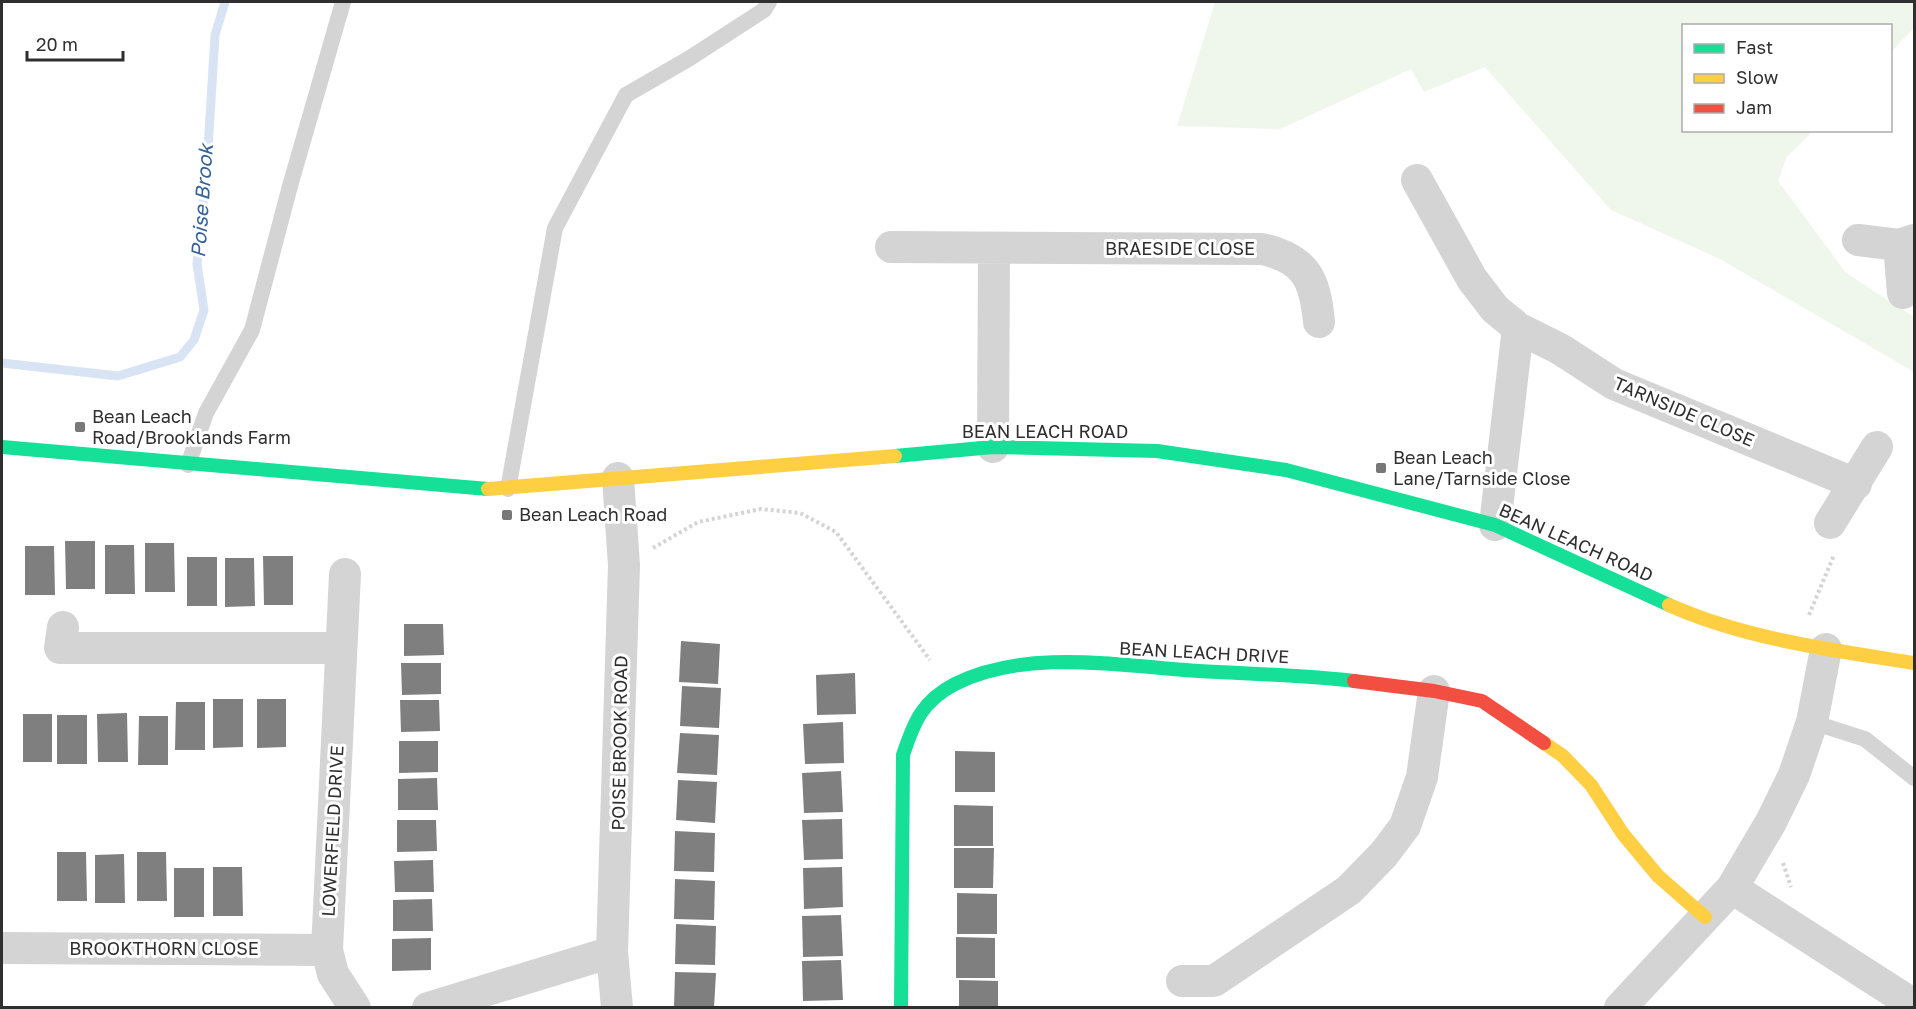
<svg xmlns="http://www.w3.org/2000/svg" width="1916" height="1009" font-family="'Golos Text',sans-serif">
	<rect width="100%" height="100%" fill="#fff"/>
	<path fill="#eff6ec" d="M1215,2h699v26l-23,24 -1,-26h-206v104l129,1 -27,27 -8,23 68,92 68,44v55l-194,-113 -109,-49 -126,-143 -61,25 -13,-23 -131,60 -103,-3z"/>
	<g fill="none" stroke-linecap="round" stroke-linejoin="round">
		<path stroke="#d8e4f4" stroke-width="9" d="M2,363l116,13 62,-19 14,-17 10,-30 -7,-46 10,-98 8,-131 10,-33"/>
	</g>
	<path fill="#7f7f7f" d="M65,541h30v48h-29z
		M145,543h29l1,49h-30z
		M105,545h29l1,49h-30z
		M25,546h29l1,49h-30z
		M263,556h30v49h-29z
		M187,557h30v49h-30z
		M225,558h29l1,48 -30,1z
		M404,624h39l1,31 -40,1z
		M681,641l39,3 -2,40 -39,-2z
		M401,663h40v31l-39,1z
		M855,673l1,41 -39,1 -1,-40z
		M682,686l39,2 -2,40 -39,-2z
		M213,699h30v48l-30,1z
		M257,699h29v48l-29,1z
		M400,700h39l1,31 -39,1z
		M176,702h29v48h-30z
		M127,713l1,49h-30l-1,-48z
		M23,714h29v48h-29z
		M57,715h30v49h-30z
		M139,716h29v49h-30z
		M843,722l1,41 -39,1 -2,-40z
		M680,733l39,2 -2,40 -40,-2z
		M399,741h39v31l-39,1z
		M955,751l40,1v40h-40z
		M841,771l2,41 -39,1 -2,-40z
		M437,778l1,32h-40v-31z
		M678,780l39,2 -2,41 -39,-3z
		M954,805l39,1v40h-39z
		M842,819l1,40 -39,1 -2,-40z
		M397,820h39l1,31 -40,1z
		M675,831l40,2 -1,39 -40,-1z
		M954,848h40l-1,40h-39z
		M57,852h29l1,49h-30z
		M137,852h29l1,49h-30z
		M124,854l1,49h-30v-48z
		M433,860l1,32h-39l-1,-31z
		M213,867h29l1,49h-30z
		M842,867l1,40 -39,2 -1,-41z
		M174,868h30v49h-30z
		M675,879l40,2 -1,39 -40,-1z
		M957,893l40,1v40h-40z
		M432,899l1,32h-40v-31z
		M841,915l2,41 -40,1 -1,-41z
		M676,924l40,2 -1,39 -40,-1z
		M956,937l39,1v40h-39z
		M431,938v32l-39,1v-32z
		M841,960l2,40 -40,1 -1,-40z
		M675,972l41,1 -2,35h-40z
		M959,980l39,1v27h-39z"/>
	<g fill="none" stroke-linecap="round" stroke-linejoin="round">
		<path stroke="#d4d4d4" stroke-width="4" stroke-dasharray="3 3" stroke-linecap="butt" d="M653,548l45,-26 63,-13 39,4 36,19 94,128
			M1809,615l25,-60
			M1783,863l8,24"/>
		<path stroke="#d4d4d4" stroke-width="16" d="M188,465l18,-52 46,-83 38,-144 53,-184
			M508,489l47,-261 71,-133 64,-37 74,-48 5,-8
			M1812,722l53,17 49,39"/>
		<path stroke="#d4d4d4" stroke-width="32" d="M1417,180l55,99 23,30 23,19 42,21 54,35 242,100
			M1858,240l41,5 15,-5
			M1899,245l4,48
			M891,247l371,2c44,10 53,30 57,73
			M993,447l1,-198
			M1830,523l47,-76
			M1495,525l23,-197
			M345,574l-18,376 6,24 22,34
			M63,627l-3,21h281
			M1732,888l182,117
			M2,948l325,2
			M1182,981h32l135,-91 35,-36 21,-28 17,-49 12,-86
			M428,1008l184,-56
			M617,1008l-5,-56 12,-387 -6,-87
			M1620,1008l112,-120 39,-66 23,-47 18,-53 14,-73"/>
		<path stroke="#16e098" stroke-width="14" d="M2,447l486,42
			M895,456l98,-9 164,4 129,19 209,55 174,80
			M901,1008l2,-253c11,-33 19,-54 52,-71 71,-36 167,-18 244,-13 52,3 104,4 155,10"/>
		<path stroke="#ffcf43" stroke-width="14" d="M488,489l407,-33
			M1669,605c76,34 163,45 245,58
			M1544,743l19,13 28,29 32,49 35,42 47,41"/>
		<path stroke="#f24e42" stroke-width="14" d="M1354,681l80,10 48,10 62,42"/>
	</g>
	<g fill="#787878" stroke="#fff" stroke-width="2">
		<rect x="74" y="421" width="12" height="12" rx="3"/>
		<rect x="1375" y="462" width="12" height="12" rx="3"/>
		<rect x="501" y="509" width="12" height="12" rx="3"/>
	</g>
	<g text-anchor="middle" stroke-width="6" stroke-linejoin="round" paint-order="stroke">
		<g font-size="18" fill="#2f2f2f" stroke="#fff">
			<text x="1180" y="255">BRAESIDE CLOSE</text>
			<text transform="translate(1684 412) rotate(23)" y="6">TARNSIDE CLOSE</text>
			<text x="1045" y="438">BEAN LEACH ROAD</text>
			<text transform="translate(1576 543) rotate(24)" y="6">BEAN LEACH ROAD</text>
			<text transform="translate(1204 653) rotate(3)" y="6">BEAN LEACH DRIVE</text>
			<text transform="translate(620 743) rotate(-89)" y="6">POISE BROOK ROAD</text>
			<text transform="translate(333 831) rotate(-87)" y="6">LOWERFIELD DRIVE</text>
			<text x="164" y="955">BROOKTHORN CLOSE</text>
		</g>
		<g font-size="18" fill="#2f2f2f" stroke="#fff" text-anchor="start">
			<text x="92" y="423">Bean Leach<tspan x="92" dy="21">Road/Brooklands Farm</tspan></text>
			<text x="1393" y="464">Bean Leach<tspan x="1393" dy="21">Lane/Tarnside Close</tspan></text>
			<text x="519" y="521">Bean Leach Road</text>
		</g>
		<g font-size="20" font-style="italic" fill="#366299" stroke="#fff">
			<text transform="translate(202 201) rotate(-86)" y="7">Poise Brook</text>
		</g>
	</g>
	<rect width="1916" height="1009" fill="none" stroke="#2f2f2f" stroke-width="6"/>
	<rect x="1682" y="24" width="210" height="108" fill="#ffffff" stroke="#acacac" stroke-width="1.5"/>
	<rect x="1694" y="44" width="30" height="9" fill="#16e098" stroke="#acacac" stroke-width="1.5"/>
	<text x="1736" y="54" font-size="18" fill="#2f2f2f">Fast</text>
	<rect x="1694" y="74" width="30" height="9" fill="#ffcf43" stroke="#acacac" stroke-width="1.5"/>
	<text x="1736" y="84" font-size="18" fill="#2f2f2f">Slow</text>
	<rect x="1694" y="104" width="30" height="9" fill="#f24e42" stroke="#acacac" stroke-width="1.5"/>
	<text x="1736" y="114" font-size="18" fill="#2f2f2f">Jam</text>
	<path d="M27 51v9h96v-9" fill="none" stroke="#2f2f2f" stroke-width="3"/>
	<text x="36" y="51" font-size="18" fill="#2f2f2f" stroke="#ffffff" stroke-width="4.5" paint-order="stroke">20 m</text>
</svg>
